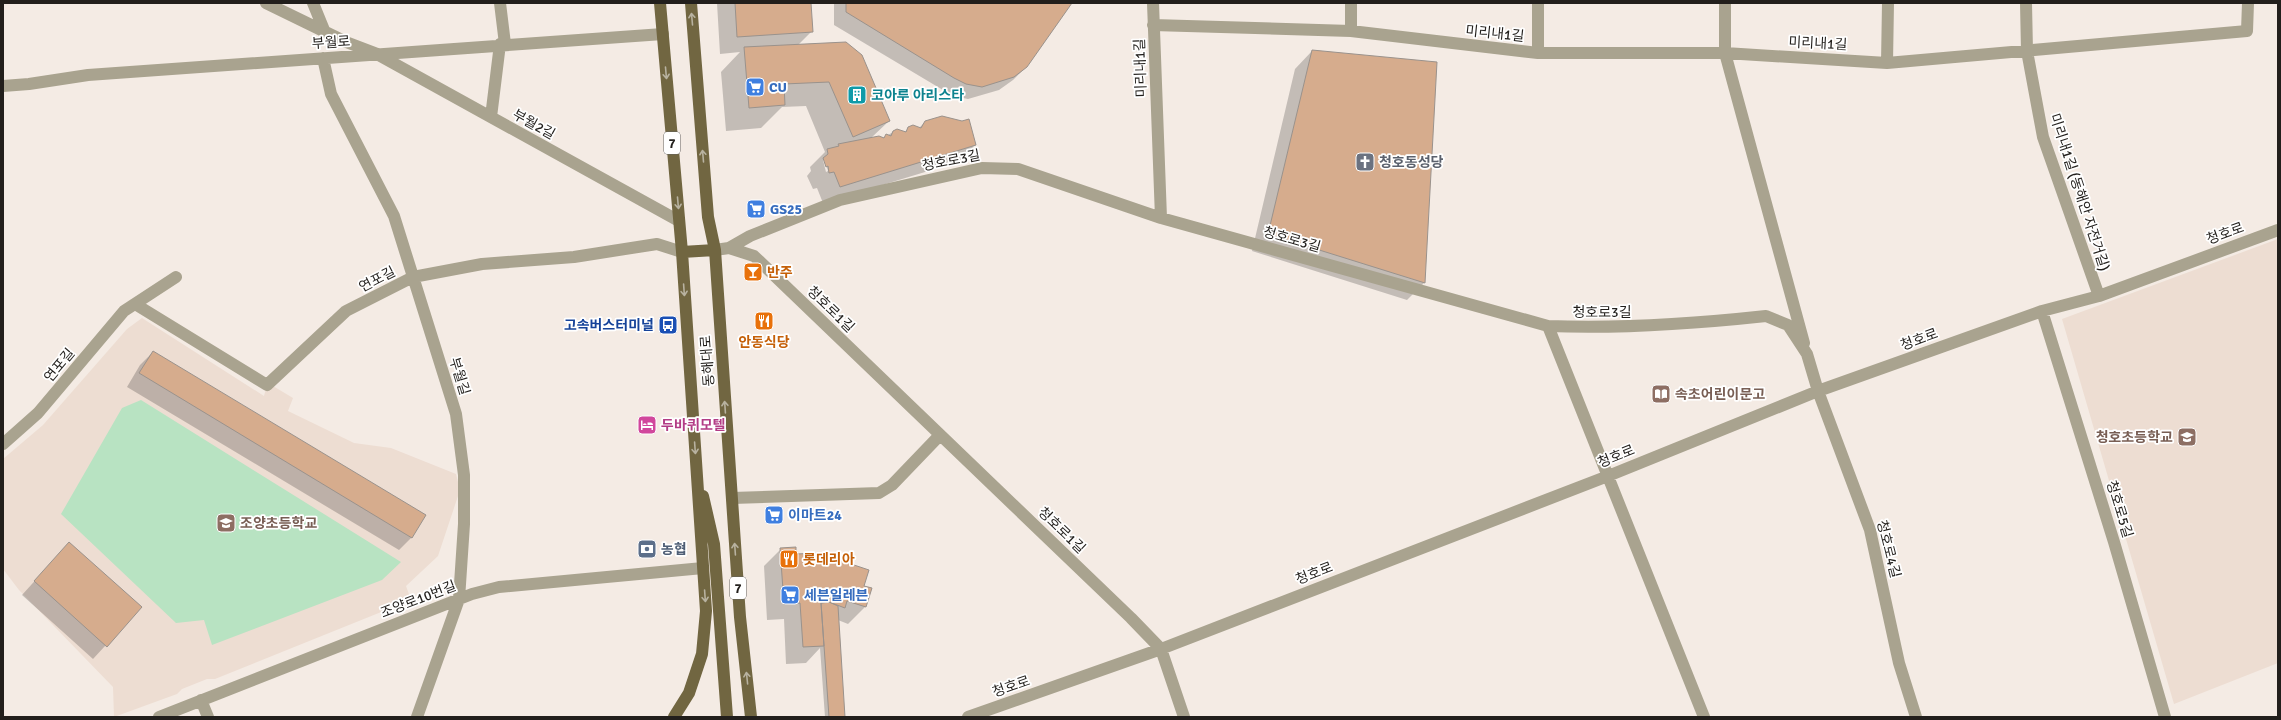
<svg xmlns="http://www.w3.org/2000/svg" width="2281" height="720" font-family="Signika,'Noto Sans KR',sans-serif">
	<rect width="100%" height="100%" fill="#f4ebe4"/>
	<path fill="#edddd2" d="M2278,239v424l-104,41 -112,-385z
		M142,318l122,78 2,-7 7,-3 20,12 -5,13 66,32 37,5 65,26 4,16 -22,66 -32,30 5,14 -196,79h-8l-25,10 -5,5 -63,23 -1,-30 -94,-97 -16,-21v-110l40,-34 84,-96z"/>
	<path fill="#b8e3c2" d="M141,400l260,162 -19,18 -170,65 -8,-25 -28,3 -115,-109 61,-106z"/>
	<path fill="#0003" fill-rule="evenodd" d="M717,3h93l2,28 -14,14 91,76 -18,17h12l10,-6 11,1 5,-5h10l6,-6 50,23 -17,17 -135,41 -6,-15 -4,1 -6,-13 4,-5 -1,-4 15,-15 -19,-46 -24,1 -21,21 -35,3 -5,-59 19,-20 -20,2zM823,160h2l3,11 -2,1z
		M834,3h237l-44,63 -14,14 -14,10 -31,9 -15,-3 -119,-71z
		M1312,51l124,12 -12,220 -17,17 -155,-49 43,-182z
		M153,352l259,185 -13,13 -272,-163 13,-22z
		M69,543l72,64 -48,52 -71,-64z
		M781,549l82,37 2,21 -17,17 -10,-4 6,97h-19l-5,-69 -14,15 -20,1 -2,-45 -17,1 -3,-54z"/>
	<path fill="#d6ac8d" stroke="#9a928c" d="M735,3h76l2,29 -76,5z
		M846,3h226l-45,64 -13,10 -32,10 -16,-3 -12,-6 -108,-66z
		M846,42l16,13 28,66 -37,16 -24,-55 -45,2 1,21 -36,3 -5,-61z
		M1312,50l125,12 -12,221 -157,-49z
		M942,116l20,5 7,-2 7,26 -136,42 -6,-15 -5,1 -1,-7 -2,1 -3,-9 5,-4 -1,-5 12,-3 -1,-2 41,-8 5,2 2,-4 5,2 2,-5 4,-2 9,3 2,-5 5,-2 8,3 4,-7z
		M153,351l273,164 -14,23 -273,-165z
		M69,542l73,65 -35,40 -73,-66z
		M796,547v7l22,-1 51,17 -5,16 8,2 -6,19 -19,-6 -2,7 -16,-6 -8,1 3,43 -21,1 -3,-44 -16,1 -4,-56z
		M829,602l9,4 7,111h-16l-8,-114z"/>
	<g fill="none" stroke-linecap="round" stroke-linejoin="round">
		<path stroke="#a9a38f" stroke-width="12" d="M266,3l80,39 29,11 304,168
			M313,3l11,27
			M500,3l5,41
			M1153,3l8,215
			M1725,3v50l79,290
			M2026,3l1,48 16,86 56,159
			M1153,25l198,6 187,22h187l162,10 360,-32 1,-28
			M1351,31v-28
			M1538,53v-50
			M323,58l8,36 63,122 62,198 8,61v49l-5,75 -42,118
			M1887,63l1,-60
			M3,86l26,-2 59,-9 575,-41
			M491,117l9,-73
			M729,248l25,8 377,362 30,31 23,68
			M715,250l14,-2 21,-12 90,-36 142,-32 36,1 143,49 387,108c74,3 144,-2 218,-10l22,9 19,29 11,37 52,139 29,133 17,54
			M135,304l132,81 79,-74 67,-34 69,-13 92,-7 83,-13 25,8
			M2042,311l72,231 51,175
			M1548,326l156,391
			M3,444l35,-31 86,-102 52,-34
			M732,498l147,-5 13,-8 48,-50
			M201,700l7,17
			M159,717l313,-123 27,-7 204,-19
			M968,717l193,-68 447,-173 210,-85 224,-80 57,-15 179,-66"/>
		<path stroke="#716641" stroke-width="12" d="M660,3l22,249 24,359 -4,43 -13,39 -15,24
			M691,3l17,214 7,33 25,367 11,100
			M682,252l33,-2
			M703,496l11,48 13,173"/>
	</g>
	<defs><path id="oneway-shaft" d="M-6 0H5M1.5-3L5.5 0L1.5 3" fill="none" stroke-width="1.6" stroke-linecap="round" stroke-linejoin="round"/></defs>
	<g stroke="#b8b2a0">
		<use href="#oneway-shaft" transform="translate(692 19) rotate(-95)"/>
		<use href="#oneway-shaft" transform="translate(666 73) rotate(85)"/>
		<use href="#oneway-shaft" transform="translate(703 156) rotate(-95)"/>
		<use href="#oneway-shaft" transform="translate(678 203) rotate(85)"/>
		<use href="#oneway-shaft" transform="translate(684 290) rotate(86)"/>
		<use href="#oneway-shaft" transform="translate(725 407) rotate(-94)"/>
		<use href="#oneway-shaft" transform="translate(695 448) rotate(86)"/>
		<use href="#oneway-shaft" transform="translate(735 549) rotate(-94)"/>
		<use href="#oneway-shaft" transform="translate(705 596) rotate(86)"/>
		<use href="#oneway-shaft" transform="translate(747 678) rotate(-96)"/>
	</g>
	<defs>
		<symbol id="supermarket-square" viewBox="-11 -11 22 22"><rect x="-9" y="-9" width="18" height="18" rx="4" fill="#3f7fe0" stroke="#fff"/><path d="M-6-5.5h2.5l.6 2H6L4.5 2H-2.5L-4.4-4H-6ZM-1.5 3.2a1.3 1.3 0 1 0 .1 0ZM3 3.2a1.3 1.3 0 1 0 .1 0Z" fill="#fff"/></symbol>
		<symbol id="building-square" viewBox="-11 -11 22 22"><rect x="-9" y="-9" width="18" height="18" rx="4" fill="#0f9aa8" stroke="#fff"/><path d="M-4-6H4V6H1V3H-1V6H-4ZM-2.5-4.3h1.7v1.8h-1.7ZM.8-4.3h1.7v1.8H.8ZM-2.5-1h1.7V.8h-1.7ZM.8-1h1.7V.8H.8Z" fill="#fff"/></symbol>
		<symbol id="church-square" viewBox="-11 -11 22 22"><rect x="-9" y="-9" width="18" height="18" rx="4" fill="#6b7280" stroke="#fff"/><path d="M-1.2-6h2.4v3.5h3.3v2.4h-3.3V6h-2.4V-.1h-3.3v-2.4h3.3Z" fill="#fff"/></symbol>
		<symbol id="bar-square" viewBox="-11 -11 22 22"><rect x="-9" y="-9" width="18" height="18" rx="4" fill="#e8710a" stroke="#fff"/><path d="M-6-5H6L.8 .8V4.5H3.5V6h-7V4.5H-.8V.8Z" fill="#fff"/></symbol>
		<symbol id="restaurant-square" viewBox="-11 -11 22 22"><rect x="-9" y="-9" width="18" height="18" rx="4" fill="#e8710a" stroke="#fff"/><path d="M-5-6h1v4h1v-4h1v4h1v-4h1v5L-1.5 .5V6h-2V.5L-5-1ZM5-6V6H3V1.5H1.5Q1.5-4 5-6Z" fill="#fff"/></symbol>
		<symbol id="bus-square" viewBox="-11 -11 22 22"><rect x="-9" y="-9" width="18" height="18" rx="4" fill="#1a4fb4" stroke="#fff"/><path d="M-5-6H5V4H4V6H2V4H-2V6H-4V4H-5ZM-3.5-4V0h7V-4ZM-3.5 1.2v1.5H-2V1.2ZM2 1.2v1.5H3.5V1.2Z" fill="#fff"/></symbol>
		<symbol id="library-square" viewBox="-11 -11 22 22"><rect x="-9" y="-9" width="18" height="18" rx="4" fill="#8d6e63" stroke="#fff"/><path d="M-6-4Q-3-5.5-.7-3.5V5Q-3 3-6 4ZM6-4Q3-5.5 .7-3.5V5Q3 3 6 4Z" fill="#fff"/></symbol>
		<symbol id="hotel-square" viewBox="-11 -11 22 22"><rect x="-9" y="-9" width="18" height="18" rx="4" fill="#d1479c" stroke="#fff"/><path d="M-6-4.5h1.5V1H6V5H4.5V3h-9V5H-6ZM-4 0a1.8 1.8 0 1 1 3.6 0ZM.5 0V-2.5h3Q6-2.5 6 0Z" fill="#fff"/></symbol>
		<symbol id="school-square" viewBox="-11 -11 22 22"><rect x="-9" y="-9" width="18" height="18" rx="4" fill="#8d6e63" stroke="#fff"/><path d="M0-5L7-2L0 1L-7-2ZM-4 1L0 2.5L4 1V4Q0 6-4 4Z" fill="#fff"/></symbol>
		<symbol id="bank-square" viewBox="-11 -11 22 22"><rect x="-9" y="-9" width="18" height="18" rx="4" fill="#5c6f8a" stroke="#fff"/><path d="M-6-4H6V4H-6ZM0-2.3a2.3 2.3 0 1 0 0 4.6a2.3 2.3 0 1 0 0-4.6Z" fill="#fff"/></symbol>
	</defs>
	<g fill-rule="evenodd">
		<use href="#supermarket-square" x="744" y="76" width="22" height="22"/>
		<use href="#building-square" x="846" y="84" width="22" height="22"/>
		<use href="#church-square" x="1354" y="151" width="22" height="22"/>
		<use href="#supermarket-square" x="745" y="198" width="22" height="22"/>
		<use href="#bar-square" x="742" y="261" width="22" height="22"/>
		<use href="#restaurant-square" x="753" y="310" width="22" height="22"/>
		<use href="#bus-square" x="657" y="314" width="22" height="22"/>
		<use href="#library-square" x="1650" y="383" width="22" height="22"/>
		<use href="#hotel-square" x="636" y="414" width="22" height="22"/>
		<use href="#school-square" x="2176" y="426" width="22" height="22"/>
		<use href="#supermarket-square" x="763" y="504" width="22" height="22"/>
		<use href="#school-square" x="215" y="512" width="22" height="22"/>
		<use href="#bank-square" x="636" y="538" width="22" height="22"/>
		<use href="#restaurant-square" x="778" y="548" width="22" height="22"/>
		<use href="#supermarket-square" x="779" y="584" width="22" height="22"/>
	</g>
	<g text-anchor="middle" stroke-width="3.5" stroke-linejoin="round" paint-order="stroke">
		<g fill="#fff" stroke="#646260" stroke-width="1">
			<rect x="664" y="132" width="16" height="22" rx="3"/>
			<rect x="730" y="577" width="16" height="22" rx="3"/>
		</g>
		<g font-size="13" font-weight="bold" fill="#221f1c">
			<text x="672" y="148">7</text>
			<text x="738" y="593">7</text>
		</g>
		<g font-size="14" fill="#221f1c" stroke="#fff">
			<text transform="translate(1495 33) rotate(6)" y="5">미리내1길</text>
			<text transform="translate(331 42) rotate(-4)" y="5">부월로</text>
			<text transform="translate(1818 43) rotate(3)" y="5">미리내1길</text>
			<text transform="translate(1140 68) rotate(-92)" y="5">미리내1길</text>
			<text transform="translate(534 124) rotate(29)" y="5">부월2길</text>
			<text transform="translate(951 160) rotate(-11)" y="5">청호로3길</text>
			<text transform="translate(2080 192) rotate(72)" y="5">미리내1길 (동해안 자전거길)</text>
			<text transform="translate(2225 233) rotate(-20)" y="5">청호로</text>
			<text transform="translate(1292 239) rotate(16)" y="5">청호로3길</text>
			<text transform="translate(377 279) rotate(-27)" y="5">연포길</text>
			<text transform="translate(831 309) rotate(44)" y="5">청호로1길</text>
			<text x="1602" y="317">청호로3길</text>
			<text transform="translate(1919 339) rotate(-20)" y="5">청호로</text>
			<text transform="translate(707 361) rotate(-94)" y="5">동해대로</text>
			<text transform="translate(59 365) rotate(-50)" y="5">연포길</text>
			<text transform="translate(460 376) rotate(73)" y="5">부월길</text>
			<text transform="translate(1616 456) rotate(-22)" y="5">청호로</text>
			<text transform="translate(2120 509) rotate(73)" y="5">청호로5길</text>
			<text transform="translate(1062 530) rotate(44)" y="5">청호로1길</text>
			<text transform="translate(1889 549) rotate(76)" y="5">청호로4길</text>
			<text transform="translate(1314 573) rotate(-21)" y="5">청호로</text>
			<text transform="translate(418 599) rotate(-21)" y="5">조양로10번길</text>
			<text transform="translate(1011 686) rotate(-19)" y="5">청호로</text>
		</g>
		<g font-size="14" font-weight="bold" fill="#366cbe" stroke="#fff" text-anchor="start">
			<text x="769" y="92">CU</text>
			<text x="770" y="214">GS25</text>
			<text x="788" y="520">이마트24</text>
			<text x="804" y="600">세븐일레븐</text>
		</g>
		<g font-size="14" font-weight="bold" fill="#0d838f" stroke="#fff" text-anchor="start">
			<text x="871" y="100">코아루 아리스타</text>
		</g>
		<g font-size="14" font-weight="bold" fill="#5b616d" stroke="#fff" text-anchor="start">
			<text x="1379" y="167">청호동성당</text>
		</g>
		<g font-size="14" font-weight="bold" fill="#c56008" stroke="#fff" text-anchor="start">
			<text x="767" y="277">반주</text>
			<text x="764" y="347" text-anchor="middle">안동식당</text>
			<text x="803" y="564">롯데리아</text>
		</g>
		<g font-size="14" font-weight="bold" fill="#164399" stroke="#fff" text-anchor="end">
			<text x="654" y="330">고속버스터미널</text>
		</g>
		<g font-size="14" font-weight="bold" fill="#785e54" stroke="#fff" text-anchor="start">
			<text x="1675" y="399">속초어린이문고</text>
			<text x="2173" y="442" text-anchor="end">청호초등학교</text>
			<text x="240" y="528">조양초등학교</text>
		</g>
		<g font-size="14" font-weight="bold" fill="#b23c85" stroke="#fff" text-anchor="start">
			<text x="661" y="430">두바퀴모텔</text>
		</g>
		<g font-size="14" font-weight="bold" fill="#4e5e75" stroke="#fff" text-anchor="start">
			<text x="661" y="554">농협</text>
		</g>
	</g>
	<rect width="2281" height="720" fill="none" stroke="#221f1c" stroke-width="8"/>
</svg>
